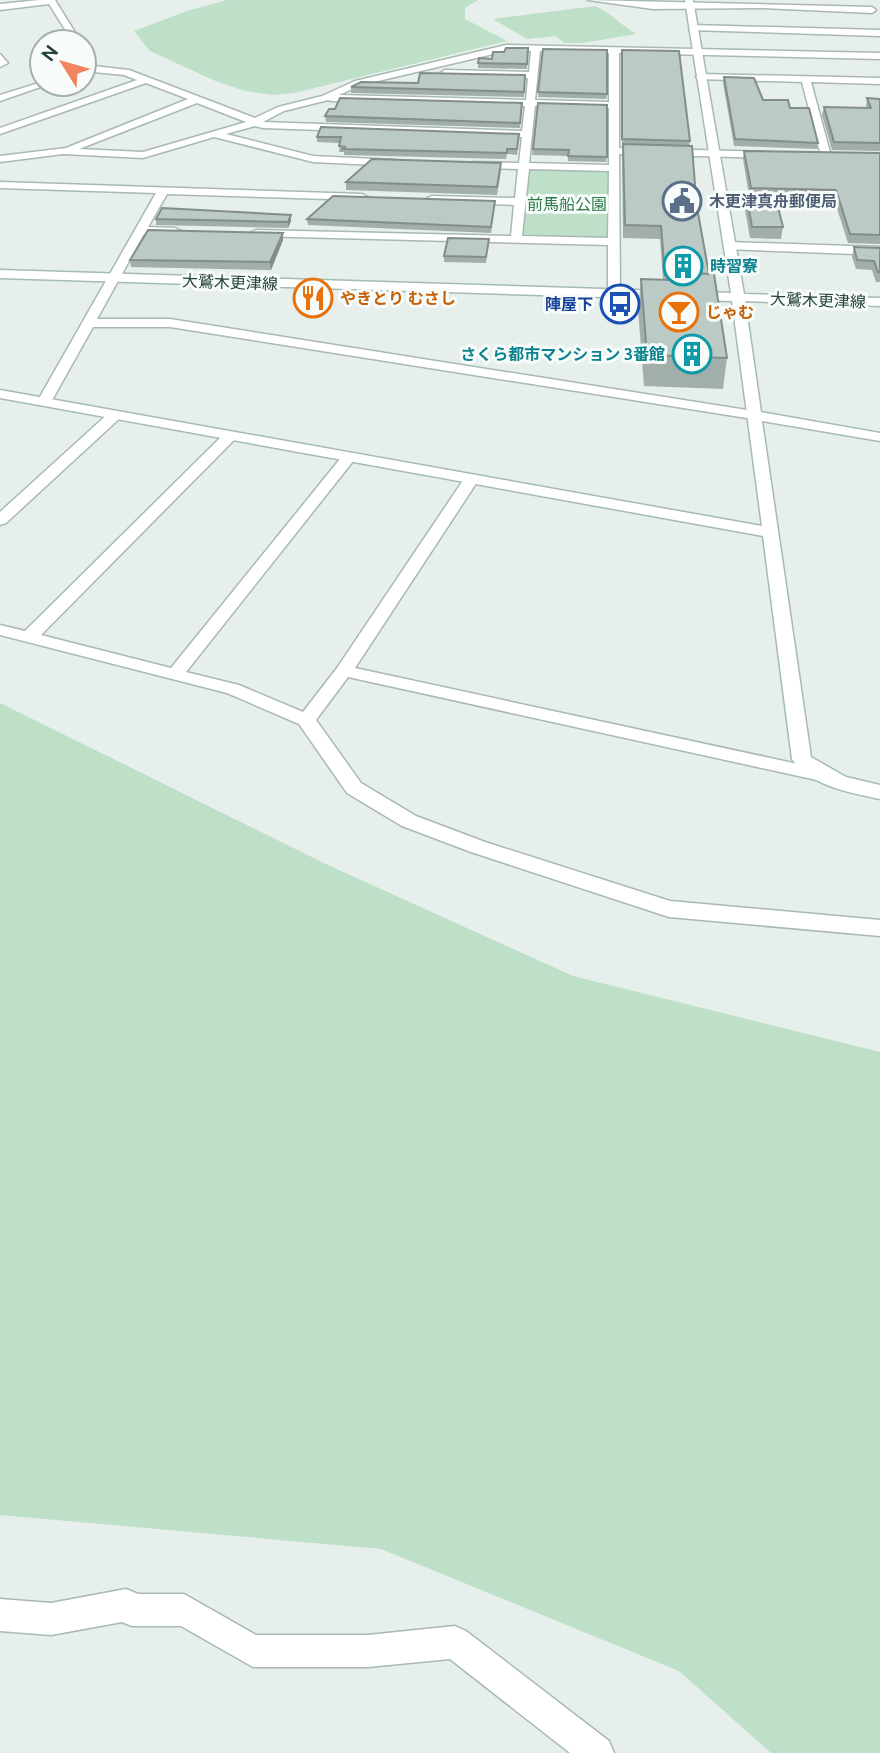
<svg xmlns="http://www.w3.org/2000/svg" width="880" height="1753" font-family="Ubuntu,'Noto Sans JP',sans-serif">
	<rect width="100%" height="100%" fill="#e6efeb"/>
	<path fill="#bfe0c8" d="M227,0h251l-13,8v11l42,22 -213,52 -21,2 -28,-4 -32,-11 -63,-29 -16,-20 53,-20z
		M595,6c16,7 26,19 41,28l-53,9h-18l-10,-7 -28,3 -34,-20z
		M528,168l82,2v71l-90,-2z
		M0,703l328,162 245,111 307,76v701h-109l-92,-82 -298,-122 -381,-34z"/>
	<g fill="none" stroke-linecap="round" stroke-linejoin="round">
		<defs>
			<path id="street" d="M39,0h16l26,42h-8l-24,-38 -49,6v-6z
				M588,0l284,7 4,3 -4,3 -110,-5 -109,1z
				M692,25l188,5v6l-191,-6z
				M506,45l374,8v6l-261,-6v95l150,4 5,3 -5,3 -150,-4 1,139 -6,4 -6,-4v-48l-352,-9 -6,-3 6,-3 255,6 3,-31 -82,-3 -6,-3 6,-3 83,2 3,-29 -45,-1 -5,-3 5,-3 46,1 3,-26 -259,-9 -8,-2 -29,8 87,22 82,4 5,3 -5,3 -82,-4 -99,-25 -71,21 -80,-4 -63,8v-6l66,-8 122,-49 -42,-16 -146,51v-6l137,-48 -13,-5 -40,-4v-6l45,5 126,48 23,-11 44,-11 33,-15zM506,51h25l-2,21 -84,-2 -5,3 5,3 83,2 -2,22 -187,-5 22,-10zM540,51l69,2v49l-74,-2zM328,100l3,1 194,5 -3,25 -259,-9 21,-11zM197,103l49,19 -103,30 -64,-3zM535,106l74,2v57l-80,-2zM529,169l80,2 -1,67 -86,-2z
				M0,54l8,9 -8,4z
				M701,74l179,4v6l-69,-2 20,74 -5,3 -5,-3 -19,-74 -104,-3 -2,-2z
				M42,82v2h7l-49,17v-6z
				M0,182l362,12 6,3 -6,3 -195,-6 -19,33 27,1 6,3 -6,3h-31l-47,85h73l583,92 7,4 -7,4 -583,-92h-77l-42,75 -2,3h-10l-2,-3 119,-209 -156,-5z
				M730,242l150,5v8l-154,-6v-6z
				M115,411l5,1v6l-114,105 -6,2v-13l110,-100z
				M230,432l5,1 2,3 -2,3 -194,196 130,33 173,-214h10l2,3 -2,3 -168,212 53,13 64,27 34,-44 129,-192h10l3,3 -124,189 466,101 7,1 3,5 -3,5 -7,1 -473,-104 -32,43 45,63 55,33 69,26 185,59 210,19v16l-211,-19 -198,-65 -69,-26 -55,-33 -48,-69 -72,-31 -227,-58v-10l25,6 200,-198z
				M126,1589l12,5h46l72,41h112l87,-9 11,5 143,110 5,12h-44l-120,-94 -82,8h-115l-72,-41h-49l-10,-4 -71,13 -51,-4v-32l51,4z"/>
			<path id="secondary" d="M685,0h8l51,294 136,4v8l-135,-5 16,111 119,21v8l-118,-20 49,336 35,20 34,8v14c-29,-6 -70,-13 -88,-40l-29,-223 -763,-138v-8l762,136 -30,-225 -732,-23v-8l731,23z"/>
		</defs>
		<use href="#street" stroke="#a8b8b2" stroke-width="3"/>
		<use href="#secondary" stroke="#a4bbb3" stroke-width="3"/>
		<use href="#street" fill="#fff" fill-rule="evenodd"/>
		<use href="#secondary" fill="#fff" fill-rule="evenodd"/>
	</g>
	<path fill="#a1aea9" d="M528,48l-1,21 -49,-1v-5l14,-4 12,-7z
		M543,49l64,45 -1,5 -68,-2z
		M622,56l68,85 -1,5 6,39v8l14,81 18,84 -4,31 -79,-3 -6,-77 3,-30 22,1 -3,-41 -37,-1 -1,-81 1,-12h-1z
		M525,75l-1,22 -173,-4v-6z
		M724,77l39,23 27,8 28,35 -1,6 -83,-3 -11,-63z
		M867,98l13,1v52l-48,-1 -10,-35 2,-8 42,1z
		M522,103l-2,25 -194,-6 -1,-6z
		M538,103l69,54 -1,5 -38,-1v-5l-36,-1z
		M519,134l-2,21 -10,-1 -1,5 -162,-4v-3h-5l1,-9 -23,-1v-5z
		M744,151l136,2v91l-32,-1 -14,-44 -85,-3 -6,-37z
		M501,171l-4,24 -151,-5v-8z
		M747,198l36,29 -2,12 -31,-1 -5,-28z
		M495,201l-4,32 -183,-8 -1,-6z
		M291,215v6l-3,7 -132,-3v-6z
		M489,239l-3,24 -42,-1v-6z
		M283,240l-12,30 -140,-3 -1,-7z
		M854,247l26,1v34h-4l-4,-12 -16,-1 -4,-12z"/>
	<path fill="#838d89" d="M291,215v6l-3,7v-6z
		M283,233v7l-12,30 -1,-8z"/>
	<path fill="#bbcac4" stroke="#838d89" stroke-width="2" d="M506,48h22l-1,16 -49,-1 1,-5 13,1 1,-7h11z
		M543,49l64,1v44l-69,-2z
		M622,50l57,1 11,90 -68,-2z
		M420,73l105,2 -1,17 -173,-5 10,-5 57,1z
		M724,77l30,1 9,22h25l2,8h19l9,35 -83,-4z
		M340,98l182,5 -2,20 -195,-7 4,-7h6z
		M867,98l13,1v44l-46,-1 -10,-35 47,1z
		M538,103l69,2v52l-39,-1 1,-6 -36,-1z
		M321,127l198,7 -2,15h-10v4l-164,-4 2,-2 -6,-1 2,-9h-24z
		M623,144l69,2 3,39h-2l16,89 -41,-2v3h-3l-4,-49 -36,-1z
		M744,151l136,2v82l-30,-1 -14,-44 -85,-2z
		M372,159l129,4 -4,24 -151,-5z
		M333,196l162,5 -4,26 -184,-8z
		M747,198l29,1 7,28h-31z
		M162,208l129,7 -3,7 -132,-3z
		M148,230l135,3 -13,29 -140,-2z
		M448,238l41,1 -3,18 -42,-1z
		M854,247l26,1v24h-2l-4,-11 -17,-1z
		M668,272l46,2 13,84 -80,-3 -6,-76 28,1z"/>
	<defs>
		<symbol id="civic-ring" viewBox="-11 -11 22 22"><circle r="9.5" fill="#f7fbf9" stroke="#5c6f8a" stroke-width="1.5"/><path d="M-.6-6.5H3V-4.5H.6V-3L4-1V1h2V6H-6V1h2V-1L-.6-3ZM-1.2 2.5V6h2.4V2.5Z" fill="#5c6f8a"/></symbol>
		<symbol id="building-ring" viewBox="-11 -11 22 22"><circle r="9.5" fill="#f7fbf9" stroke="#0f9aa8" stroke-width="1.5"/><path d="M-4-6H4V6H1V3H-1V6H-4ZM-2.5-4.3h1.7v1.8h-1.7ZM.8-4.3h1.7v1.8H.8ZM-2.5-1h1.7V.8h-1.7ZM.8-1h1.7V.8H.8Z" fill="#0f9aa8"/></symbol>
		<symbol id="restaurant-ring" viewBox="-11 -11 22 22"><circle r="9.5" fill="#f7fbf9" stroke="#e8710a" stroke-width="1.5"/><path d="M-5-6h1v4h1v-4h1v4h1v-4h1v5L-1.5 .5V6h-2V.5L-5-1ZM5-6V6H3V1.5H1.5Q1.5-4 5-6Z" fill="#e8710a"/></symbol>
		<symbol id="bus-ring" viewBox="-11 -11 22 22"><circle r="9.5" fill="#f7fbf9" stroke="#1a4fb4" stroke-width="1.5"/><path d="M-5-6H5V4H4V6H2V4H-2V6H-4V4H-5ZM-3.5-4V0h7V-4ZM-3.5 1.2v1.5H-2V1.2ZM2 1.2v1.5H3.5V1.2Z" fill="#1a4fb4"/></symbol>
		<symbol id="bar-ring" viewBox="-11 -11 22 22"><circle r="9.5" fill="#f7fbf9" stroke="#e8710a" stroke-width="1.5"/><path d="M-6-5H6L.8 .8V4.5H3.5V6h-7V4.5H-.8V.8Z" fill="#e8710a"/></symbol>
	</defs>
	<g fill-rule="evenodd">
		<use href="#civic-ring" x="660" y="179" width="44" height="44"/>
		<use href="#building-ring" x="661" y="244" width="44" height="44"/>
		<use href="#restaurant-ring" x="291" y="276" width="44" height="44"/>
		<use href="#bus-ring" x="598" y="282" width="44" height="44"/>
		<use href="#bar-ring" x="657" y="290" width="44" height="44"/>
		<use href="#building-ring" x="670" y="332" width="44" height="44"/>
	</g>
	<g text-anchor="middle" stroke-width="6" stroke-linejoin="round" paint-order="stroke">
		<g font-size="16" font-weight="bold" fill="#4e5e75" stroke="#f7fbf9" text-anchor="start">
			<text x="709" y="207">木更津真舟郵便局</text>
		</g>
		<g font-size="16" fill="#2d7a4b" stroke="#f7fbf9">
			<text x="567" y="210">前馬船公園</text>
		</g>
		<g font-size="16" font-weight="bold" fill="#0d838f" stroke="#f7fbf9" text-anchor="start">
			<text x="710" y="272">時習寮</text>
			<text x="665" y="360" text-anchor="end">さくら都市マンション 3番館</text>
		</g>
		<g font-size="16" fill="#24423a" stroke="#f7fbf9">
			<text transform="translate(230 282) rotate(2)" y="6">大鷲木更津線</text>
			<text transform="translate(818 300) rotate(2)" y="6">大鷲木更津線</text>
		</g>
		<g font-size="16" font-weight="bold" fill="#c56008" stroke="#f7fbf9" text-anchor="start">
			<text x="340" y="304">やきとり むさし</text>
			<text x="706" y="318">じゃむ</text>
		</g>
		<g font-size="16" font-weight="bold" fill="#164399" stroke="#f7fbf9" text-anchor="end">
			<text x="593" y="310">陣屋下</text>
		</g>
	</g>
	<g transform="translate(63 63) rotate(307)"><circle r="33" fill="#f7fbf9" stroke="#a3b1ad" stroke-width="2"/>
	<path d="M0-5L12 26L0 18L-12 26Z" fill="#f4845f"/>
	<text y="-10" font-size="19" font-weight="bold" text-anchor="middle" fill="#24423a">N</text>
	</g>
</svg>
